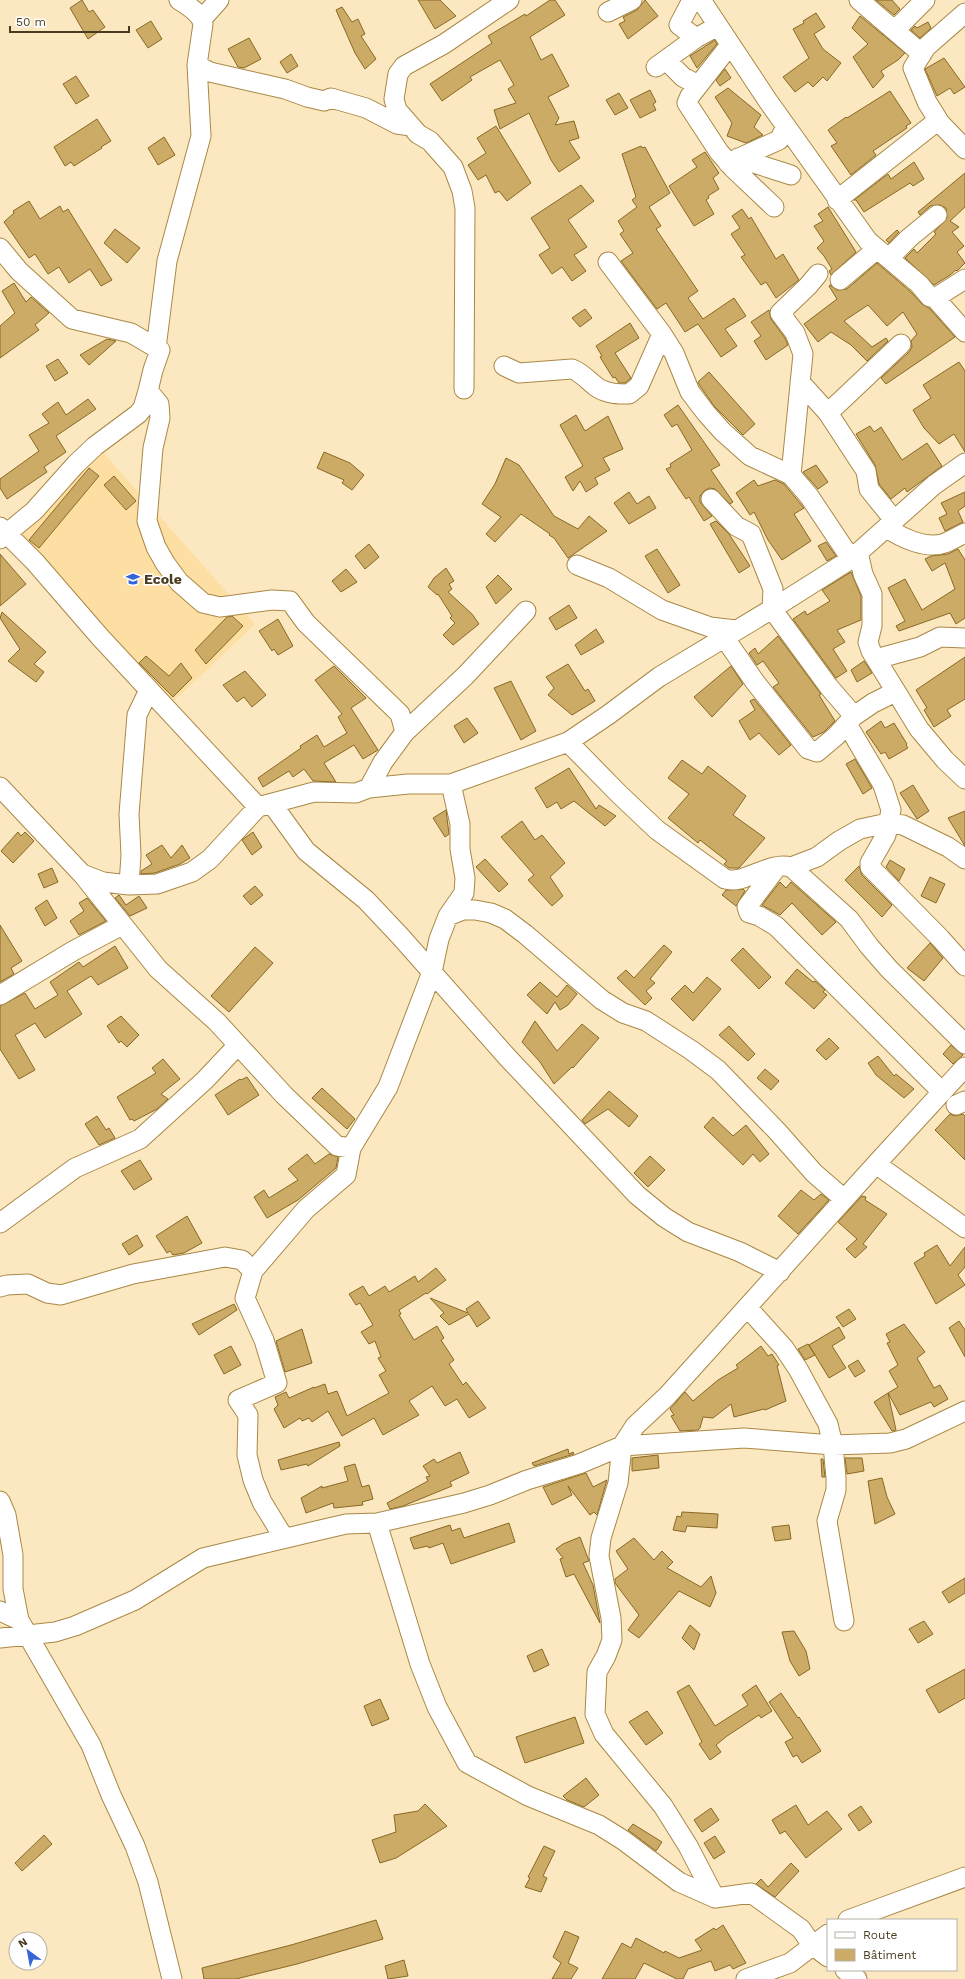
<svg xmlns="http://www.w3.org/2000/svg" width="965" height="1979" font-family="'Work Sans',sans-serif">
	<rect width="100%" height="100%" fill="#fce8c0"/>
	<path fill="#fedfa3" d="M100,449l155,175 -85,81 -152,-166z"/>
	<path fill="#ccab67" stroke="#886924" d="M82,0l7,12 4,-2 12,17 -17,12 -18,-31z
		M418,0h22l16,16 -21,13z
		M550,0h5l10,15 -35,22 11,23 11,-6 17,32 -21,11 11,21 -4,7 19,-4 5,17 -10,3 11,17 -21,14 -8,-12 -22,-47 -29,16 -6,-19 22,-7 -8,-14 6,-4 -14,-25 -30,17 2,3 -30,21 -12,-17 62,-41 -4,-7 37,-22 1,2z
		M645,0l13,16 -30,23 -9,-15 6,-3 -2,-4 14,-7z
		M876,0h16l8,9 -6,6z
		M342,7l10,15 6,-3 7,15 -4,2 15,23 -11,10 -10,-16 -19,-43z
		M816,13l9,14 -11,7 9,15 18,14 -14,18 -4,-4 -10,10 -5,-5 -13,10 -12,-15 26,-19 -16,-29 11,-6 -1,-2z
		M860,16l45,37 -7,7 -17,11 3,5 -11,12 -20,-31 15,-13 -16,-16z
		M151,21l11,18 -14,9 -12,-18z
		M928,22l3,6 -11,10 -9,-8 4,-4 2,2z
		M249,38l12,21 -17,9 -6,-1 -10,-18z
		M715,40l2,4 -20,24 -7,-12z
		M291,54l7,12 -11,7 -7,-11z
		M944,58l21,29 -11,7 -4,-6 -13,8 -12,-27z
		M725,69l6,9 -11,8 -4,-6z
		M76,76l13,20 -13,8 -13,-20z
		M728,88l33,27 -7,12 9,8 -17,8 -19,-7 5,-13 -17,-26z
		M650,90l6,12 -3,2 3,6 -16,8 -10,-18z
		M890,91l21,32 -5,3 1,2 -34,23 3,4 -25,20 -20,-29 6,-3 -9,-13 18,-13 1,1z
		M619,93l9,15 -13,7 -9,-15z
		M97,119l14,22 -10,6 1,1 -28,18 -3,-4 -6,4 -11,-19z
		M496,126l35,57 -24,18 -8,-10 -4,2 -9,-18 -8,5 -10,-15 18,-12 -9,-15z
		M164,137l11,18 -17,10 -10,-17z
		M641,146l1,2 3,-1 25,46 -21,14 12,19 -5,3 42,62 -10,7 15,21 31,-21 12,18 -21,13 12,17 -16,11 -23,-33 -13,8 -19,-29 -9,6 -36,-48 12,-8 -13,-19 4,-3 -6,-10 19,-14 -5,-7 4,-3 -14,-43z
		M705,152l14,21 -6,5 6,11 -11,7 1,2 -3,2 8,14 -20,12 -25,-40 28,-19 -5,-7z
		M914,162l10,17 -11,7 -3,-3 -46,29 -8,-12h-2l34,-26 3,5z
		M965,173v34l-15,14 9,6 -7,5 12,14 -7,6 8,11 -8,8 -1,-1 -6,5 -16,10 -29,-27 9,-9 3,4 19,-19 -2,-2 13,-14 -1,-10 -6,-3 -10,1 -10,9 -2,-3z
		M581,185l13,16 -26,19 19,27 -13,8 12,16 -14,10 -10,-14 -10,7 -13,-19 11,-7 -19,-30z
		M29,201l11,18 20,-13 3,6 5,-3 44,71 -11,6 -11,-17 -21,14 -10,-16 -11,7 -13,-20 -6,4 -25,-36 10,-9 -1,-2z
		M828,207l28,45 -25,23 -2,-4 3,-2 -8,-13 -7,-8 7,-7 -10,-15 9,-5 -5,-7z
		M742,209l7,10 2,-2 25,42 7,-5 16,26 -23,18 -10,-16 -5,3 -20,-28 4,-2 -14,-21 9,-6 -8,-12z
		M115,229l25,19 -13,15 -23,-20z
		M897,230l2,2 -10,11 -3,-3z
		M877,263l34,29 11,12 7,4 26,29 -69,47 -5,-6 28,-26 3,-5 -1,-6 6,-7 -14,-22 -16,14 -19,-21 -24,16 28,26 14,-9 2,3 -21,20 -16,-16 -20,-13 -13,10 -14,-18 33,-25 -8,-13 1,-1 7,5 10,-1z
		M14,283l12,19 5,-5 18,16 -14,12 4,5 -39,28v-32l15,-13 -13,-22z
		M585,309l7,9 -12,9 -8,-9z
		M769,310l2,9 14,19 3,7 -22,15 -12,-19 7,-5 -10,-14z
		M630,323l9,15 -24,15 16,25 -6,5h-6l-4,-6 -2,1 -13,-21 2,-1 -6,-10z
		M107,339l9,2 -27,24 -9,-10z
		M58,359l10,14 -13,8 -9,-15z
		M959,362l6,9v81l-11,-18 -15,10 -15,-16 -11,-18 18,-12 -8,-13z
		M709,372l46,52 -12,11 -29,-29 -14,-20 -2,-4z
		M88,399l8,10 -40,27 10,16 -22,15 3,5 -40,27 -7,-11v-9l39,-28 -10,-16 20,-12 -7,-9 16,-12 8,13z
		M678,405l42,60 -9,5 22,32 -3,2 -15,-15 -6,-1 -5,3 -4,5v6l12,14 -8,5 -15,-24 -3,2 -20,-30 5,-2 -1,-3 22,-14 -15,-26 -5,3 -8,-12z
		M576,415l9,16 23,-15 15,33 -20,9 7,12 -15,8 3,6 -12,8 -6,-11 -7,10 -8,-14 18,-11 -23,-41z
		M870,426l4,6 7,-5 21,33 25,-17 15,23 -35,26 -2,-4 -14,11 -12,-15 -4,-19 -19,-31z
		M324,452l26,11 14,12 -12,15 -10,-7 2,-3 -27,-12z
		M506,458l13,7 35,51 24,13 11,-13 18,15 -39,27 -14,-20 -5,-3 1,-1 -29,-20 -26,28 -9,-8 15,-17 -19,-13 13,-20z
		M816,465l12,17 -10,7 -15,-17z
		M89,468l10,8 -60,72 -10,-8z
		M114,476l22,25 -10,9 -22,-25z
		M754,480l4,6 17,-6 9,4 20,24 -10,6 17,27 -29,19 -14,-20 -14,-28 -4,3 -14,-22z
		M629,492l8,12 12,-8 7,12 -27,16 -15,-21z
		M965,492v14l-7,5 5,11 -18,9 -6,-13 8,-4 -6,-11z
		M716,521l13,13 21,32 -11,7 -29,-49z
		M826,542l10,14 -9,5 -9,-15z
		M369,544l10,13 -14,12 -10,-13z
		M657,549l23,36 -12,8 -23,-37z
		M958,549l7,11v58l-9,6 -6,-11 -51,18 -3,-5 9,-5 -17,-33 17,-9 17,31 33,-21 -10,-26 -13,8 -7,-12 6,-3 17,-2z
		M0,554l26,30 -26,22z
		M446,568l8,13 -5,3 3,5 -4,3 24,22 7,10 -26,21 -10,-10 12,-12 -5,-5 2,-2 -14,-22 -1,1 -9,-8 6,-9z
		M346,569l11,13 -16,10 -9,-11z
		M851,572l10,24v24l-24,10 8,12 -12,7 14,22 -11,7 -43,-59 12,-8 2,4 23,-14 -8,-11z
		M498,575l14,14 -16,15 -10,-17z
		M569,605l8,13 -21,12 -7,-12z
		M2,612l44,40 -12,12 10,8 -8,10 -28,-21 12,-12 -20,-31z
		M232,616l11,10 -37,38 -11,-14 32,-33z
		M278,619l15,27 -15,9 -4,-6 -2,2 -13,-20z
		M596,629l8,13 -23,13 -6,-10z
		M778,636l43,58 -2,1 16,26 -11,11 -11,5 -40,-50 6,-4 -16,-22 -6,4 -8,-12 6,-5 3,6z
		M146,656l23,20 12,-13 11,15 -19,19 -34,-34z
		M965,657v42l-18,11 4,6 -17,11 -10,-17 3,-2 -11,-18z
		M864,661l8,12 -15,9 -6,-12z
		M568,664l17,27 3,-2 7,12 -23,14 -24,-20 6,-7 -8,-11z
		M334,666l32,32 -15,10 27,42 -15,9 -9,-14 -30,18 12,19 -23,-1 -9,-12 -11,8 -4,-6 -26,16 -5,-9 43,-30 -1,-2 17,-11 7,12 23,-14 -9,-16 4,-3 -27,-34z
		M731,666l12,18 -31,33 -18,-20z
		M245,671l21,24 -14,12 -8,-10 -7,5 -14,-17z
		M511,681l25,50 -15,9 -27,-52z
		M754,699l37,46 -12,10 -20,-22 -9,7 -11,-19 16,-11 -5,-9z
		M467,718l11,15 -14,10 -10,-17z
		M881,721l4,7 9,-5 13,21 -1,1 2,3 -19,11 -4,-7 -4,2 -15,-22z
		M855,759l17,29 -9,6 -17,-30z
		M682,760l20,14 6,-8 38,30 -13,19 32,23 -26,30h-10l-5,-4 3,-3 -27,-21 -2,3 -30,-25 21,-24 -21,-16z
		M569,768l27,41 3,-4 17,11 -11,10 -31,-25 -13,8 -4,-7 -10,6 -12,-20z
		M913,785l16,26 -12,8 -17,-26z
		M446,810l3,24 -4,3 -12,-19z
		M965,811v35l-17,-28z
		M522,821l13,19 7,-5 23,28 -15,14 13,19 -11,10 -24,-26 6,-5 -33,-38z
		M18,832l3,4 4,-4 9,9 -21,22 -12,-12z
		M253,832l9,15 -10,8 -10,-15z
		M162,845l9,13 11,-13 8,13 -10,6 -25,9 -14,1v-3l11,-7 -6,-9z
		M485,859l23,25 -9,8 -23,-25z
		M890,860l15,9 -6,12 -13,-14z
		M859,866l3,9 30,30 -10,12 -37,-37z
		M52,868l6,14 -14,6 -6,-14z
		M930,877l15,7 -9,19 -15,-7z
		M780,882l6,6 5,-6 45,40 -14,13 -30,-32 -12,12 -18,-10z
		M255,886l8,9 -12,10 -8,-9z
		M743,889l2,2 -9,15 -14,-11 4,-5z
		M119,895l7,10 13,-9 8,12 -17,8 -15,-18z
		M87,898l19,23 -27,14 -9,-14 14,-10 -5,-8z
		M47,900l10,18 -12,8 -10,-18z
		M0,925l22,36 -11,7 3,6 -14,8z
		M930,943l13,15 -19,23 -17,-13z
		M664,945l8,7 -22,27 5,4 -9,8 6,7 -7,7 -28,-27 9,-8 8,8z
		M115,946l13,22 -30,17 -7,-9 -24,15 15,23 -37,24 -10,-15 -20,12 20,35 -16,9 -19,-30v-43l25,-13 10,16 23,-14 -8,-13 29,-20 4,5z
		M255,947l18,16 -44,49 -18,-16z
		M743,948l28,29 -12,12 -28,-29z
		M797,969l16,13 2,-1 10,9 -2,2 4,3 -13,14 -29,-26z
		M707,977l14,12 -28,32 -22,-22 14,-14 8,8z
		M540,982l17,15 10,-12 10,9 -9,11 -8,5 -5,-8 -8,12 -20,-19z
		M121,1016l18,19 -12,12 -6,-6 -2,2 -12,-17z
		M535,1021l22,30 25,-27 17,14 -26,30 -1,-1 -18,17 -14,-22 -18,-20z
		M729,1026l26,28 -7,7 -29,-26z
		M829,1038l10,10 -13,12 -10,-10z
		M951,1045l12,10 -10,9 -10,-10z
		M878,1056l16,20 2,-2 18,15 -10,9 -28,-23 -8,-12z
		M163,1059l17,20 -19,15 7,5 -11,10 -23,12 -2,-2 -2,1 -13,-23 39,-24 -4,-5z
		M765,1069l14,12 -8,9 -14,-12z
		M247,1077l12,18 -31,20 -13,-20 25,-16 1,1z
		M322,1088l33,31 -8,10 -35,-31z
		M609,1091l29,25 -9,11 -21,-18 -23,15 -3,-4z
		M950,1114l5,2 8,-2 2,2v44l-30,-30z
		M97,1116l9,14 3,-2 6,10 -16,7 -14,-21z
		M713,1117l20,19 13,-11 23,29 -9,8 -7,-8 -10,11 -39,-38z
		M307,1154l8,10 14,-10 9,3 -2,11 -38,32 -31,18 -13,-21 10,-7 5,8 29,-18 -10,-11z
		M650,1156l15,14 -17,17 -14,-14z
		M140,1160l12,19 -18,11 -13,-19z
		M801,1190l13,10 7,-6 8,6 -31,34 -20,-18z
		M862,1196l4,1 -1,3 22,14 -24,30 4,3 -12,11 -9,-9 11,-10 -19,-17z
		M187,1216l15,27 -18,10 -11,2 -3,-4 -3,2 -11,-17z
		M137,1235l6,11 -14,9 -7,-11z
		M937,1245l13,21 15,-19v20l-7,8 7,10 -29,19 -22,-41 11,-7 -1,-3z
		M436,1268l10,12 -19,14 -1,-1 -27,17 2,4 -2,1 15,25 23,-14 7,12 -3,2 13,20 -5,4 14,21 3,-3 20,26 -17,10 -12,-19 -12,7 -13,-20 -23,15 10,14 -36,20 -9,-17 -32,18 -14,-25 -16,11 -3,-4 -7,3 -2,-3 -16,10 -10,-19 4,-4 -3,-8 11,-5 3,6 25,-11v1l11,-4 3,10 9,-3 10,25 42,-23 -10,-18 7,-4 -8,-13 3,-1 -6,-16 -6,3 -8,-12 12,-7 -13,-22 -4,2 -7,-11 14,-8 6,10 16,-10 4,6 26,-16 3,6z
		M430,1298l38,15 -2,-4 12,-8 12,17 -13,9 -8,-13 -20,11 -9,-9 4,-3z
		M234,1304l3,6 -38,25 -7,-11z
		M849,1309l7,10 -13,8 -7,-10z
		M959,1321l6,9v27l-16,-29z
		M904,1324l21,28 -8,6 17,30 6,-3 8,14 -14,8 -3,-5 -31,13 -12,-22 10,-6 -9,-16 9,-6 -11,-22 3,-1 -4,-8z
		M839,1327l6,11 -13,8 14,22 -17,10 -20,-33z
		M302,1329l10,34 -27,9 -9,-31z
		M808,1344l7,11 -10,5 -7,-11z
		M231,1346l10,19 -17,9 -10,-19z
		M761,1346l7,10 4,-2 7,11 -2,1 9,35 -21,9 -1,-1 -30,8 -3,-13 -18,14 -10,-1 -3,11 -2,2 -18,1 -9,-15 3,-1 -4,-6 15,-17 8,9 25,-21 20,-12 -2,-3z
		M858,1360l7,11 -10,6 -7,-11z
		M888,1393l8,37 -4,1 -18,-29z
		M339,1442l1,4 -32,20 -1,-2 -26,6 -3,-10z
		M568,1449l1,5 4,-2 1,2 -40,12 -2,-3z
		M460,1452l9,21 -19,9 2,4 -49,20 -13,3 -3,-6 41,-22 -2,-4 4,-1 -7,-10 11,-7 3,4z
		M658,1455l1,13 -27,3v-13z
		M845,1458h17l2,13 -17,3z
		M821,1459h2l2,18h-3z
		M355,1464l7,23 7,-2 4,14 -11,3 1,3 -29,3 -1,-5 -27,10 -5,-15 21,-12v2l26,-7 -4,-14z
		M586,1473l7,14 14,-7 -10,35 -3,-3 -4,3 -22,-29 4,9 -20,10 -9,-18z
		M882,1478l5,19 8,17 -20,10 -7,-43z
		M682,1512l36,2 -1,14 -30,-2 -2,6 -12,-2 4,-14 4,1z
		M509,1523l6,19 -64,22 -8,-21 -14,5 -1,-2 -14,3 -4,-11 40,-13 2,6 8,-3 4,10z
		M789,1525l2,14 -16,2 -3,-14z
		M580,1537l9,24 -6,2 10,22 7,38 -26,-49 -8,3 -6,-18 3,-1 -7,-9 7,-5z
		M634,1538l20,22 8,-9 11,11 -6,6 34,19 10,-11 5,17 -6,14 -31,-16 -40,47 -11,-8 11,-15 -24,-32v-4l13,-10 -12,-18z
		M965,1578v15l-16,10 -7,-11z
		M924,1621l9,13 -15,9 -9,-14z
		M690,1625l10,9 -6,16 -12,-12z
		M794,1631l12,20 4,18 -11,7 -9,-15 -8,-29z
		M542,1649l7,16 -15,7 -7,-16z
		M965,1669v29l-26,15 -13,-23z
		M689,1685l26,41 33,-21 -6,-10 14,-10 16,26 -11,7 -2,-3 -32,21 -11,9 5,7 -11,8 -11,-16 3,-2 -25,-50z
		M781,1693l17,25 1,-1 22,34 -19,12 -5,-8 -4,2 -8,-15 8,-4 -24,-36z
		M380,1699l9,20 -17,7 -8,-20z
		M647,1711l16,22 -17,12 -17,-23z
		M575,1717l9,26 -59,20 -9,-26z
		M586,1778l13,17 -15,12 -17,-7 -4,-4z
		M425,1804l22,22 -51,32 -16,5 -8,-23 24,-8 -2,-17 24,-4z
		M796,1805l12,20 19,-14 15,18 -36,29 -21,-27 -5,3 -8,-14z
		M861,1806l11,16 -13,9 -11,-16z
		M711,1808l8,12 -17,12 -8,-12z
		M633,1824l29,18 -6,9 -28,-21z
		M44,1835l8,9 -30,27 -7,-8z
		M715,1836l10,16 -11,7 -10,-16z
		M544,1846l11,5 -12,25 4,2 -6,14 -16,-5 5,-9 -2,-1z
		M791,1863l8,8 -24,26 -19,-13 5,-5 7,8z
		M376,1920l7,19 -86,25 -61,15h-32l-2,-11 89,-23z
		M723,1925l23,38 -13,6 -3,-4 -15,6 -4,-10 -23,8 -5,10h-6l-33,-16 -9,16h-33l20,-36 9,5 5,-10 28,15 1,-2 14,7 23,-8 -7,-10 19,-12 2,2z
		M565,1931l14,6 -11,26 10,5 -7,11h-19l9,-16 -8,-6z
		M404,1960l4,16 -20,3 -3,-13z"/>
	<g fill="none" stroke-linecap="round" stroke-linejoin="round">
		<defs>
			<path id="minor" d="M692,0l-13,25 17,13
				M701,0l67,101 100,140 51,43 11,13 5,1 30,34
				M859,0l63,54
				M608,12l24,-12
				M202,19l17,-19
				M895,30l30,-30
				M730,45l-40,51 -3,7 32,49 14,16 41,39
				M666,60l17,17 15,8
				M197,65l13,7 75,17 22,8 17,4 7,-3 35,10 31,16 14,2 7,8 12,7 23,26 9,24 3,17 -1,181
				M656,67l40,-29 22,-12
				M940,123l-13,-21 -14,-34 13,-21 39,-34
				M411,126l-14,-16 -3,-11 4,-25 6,-8 40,-22 65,-44
				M738,158l53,17
				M728,163l51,-23 7,-13
				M837,200l99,-78 4,1 25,26
				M0,248l19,23 53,48 59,14 29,17 -7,20 -5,21
				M889,258l20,-20 28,-23
				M608,262l54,72 12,19 16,39 16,21 17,19 27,24 41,19
				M818,274l-10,12 -28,27 15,20 8,21 -12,121 18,21 42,63
				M840,280l37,-31
				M935,298l30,-19
				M156,348l11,-87 34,-125 -4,-71 6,-41c-2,-11 -15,-18 -24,-24
				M504,366l15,7 53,-4c11,4 17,13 26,19 10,6 20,6 31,6l10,-8 23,-52
				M800,382l28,31 38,58 3,18 25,31
				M828,413l73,-69
				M711,499l25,27 15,8 22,55 -1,20 57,78 25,29
				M0,527l35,35 65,75 158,170
				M887,528c15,10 40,22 58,15 7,-3 14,-7 20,-10
				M0,539l34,-28 42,-47 19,-18 43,-32 5,-6 5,-17 11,13 1,14 -7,30 -6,73 9,26 9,16 14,19 24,21 17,4 52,-7 18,1 16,22 94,91 5,18 -22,30 -14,26
				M858,552l5,22 9,20v32l-4,16 3,9 48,78 26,31 20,19
				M577,565l32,13 53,32 48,17 26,3
				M724,637l31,45 53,67 9,3 19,-16 18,-20 19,-13 22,-11
				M876,659l44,-12 20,-10 25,1
				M847,724l36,61 8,25 -5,25 -16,28v4l70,71 25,28
				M405,732l60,-56 61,-65
				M568,742l51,52 38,36 68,49c20,6 43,-18 66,-12l58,52 20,27 20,23 76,75
				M0,787l82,87 21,8 26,3 28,-1 35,-12 18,-13 48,-52 56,-15 42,1 13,-5 39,-4h43l117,-42 40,-27 51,-38 113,-68 79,-50 83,-74 31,-22
				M272,804l34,47 60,49 34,36 108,122 129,137 27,22 24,15 52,20 40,20
				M777,867l-30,40 2,6 10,3 17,10 166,166
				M791,867l26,-10 22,-16 21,-12 28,-6 15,2 45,22 17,12
				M83,875l75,94 59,53 67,73 53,51 14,2
				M129,885l2,-30 -2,-41 8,-99 12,-25
				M448,916l15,-6h12l16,3 14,6 20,15 77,66 21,13 23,8 45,29 27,20 59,61 37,42 30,26
				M0,995l73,-44 49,-26
				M956,1105l9,-4
				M876,1164l89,64
				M0,1223l75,-55 65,-29 65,-59 33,-35
				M253,1271l53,-62 40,-34 5,-27 37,-61 44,-115 7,-33 9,-23 16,-23 1,-15 -5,-29v-25l-9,-40
				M0,1287l7,-2 21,-1 19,9 14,2 72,-21 92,-17 17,3 11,11 -8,27 19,42 13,43 -39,17 10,15 -1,40 6,25 9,22 22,36
				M747,1307l37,41 14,21 30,55 5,21 3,33v12l-9,31 17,100
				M0,1501l6,14 7,40v34l6,31 72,125 20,50 24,51 13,36 24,97
				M377,1523l43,141 17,43 30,56 61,33 71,29 24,15 56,42 36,16 36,-5 50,36 11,16 16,12
				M0,1611l19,9
				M0,1638l55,-6 20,-6 60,-26 68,-42 113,-27 30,-7 31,-1 87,-20 26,-8 37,-15 52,-16 43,-18 122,-8 89,7 57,-2 16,-4 59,-28
				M715,1898l-27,-52 -25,-40 -59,-72 -9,-20 2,-42 9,-16 6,-16 -1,-22 -12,-62 2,-18 17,-55 4,-37 13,-20 32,-30 209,-232 89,-97
				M848,1920l117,-43
				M845,1970l12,9
				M746,1979l44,-16 38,-29"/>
		</defs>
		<use href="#minor" stroke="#a98845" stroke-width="21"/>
		<use href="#minor" stroke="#fff" stroke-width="19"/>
	</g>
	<defs>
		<symbol id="school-bare" viewBox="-9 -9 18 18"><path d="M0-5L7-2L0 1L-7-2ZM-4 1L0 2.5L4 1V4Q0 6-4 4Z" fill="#3665d5" stroke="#fff" stroke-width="2.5" paint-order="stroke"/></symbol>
	</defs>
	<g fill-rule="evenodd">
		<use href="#school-bare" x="123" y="569" width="20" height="20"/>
	</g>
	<g text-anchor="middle" stroke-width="3" stroke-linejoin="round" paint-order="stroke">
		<g font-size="14" font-weight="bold" fill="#493b1f" stroke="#fff" text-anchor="start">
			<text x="144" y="584">Ecole</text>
		</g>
	</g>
	<rect x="827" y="1919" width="130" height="52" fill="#ffffff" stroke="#b6b1a5"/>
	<rect x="835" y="1932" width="20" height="6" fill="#ffffff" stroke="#b6b1a5"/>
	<text x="863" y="1939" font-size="12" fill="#493b1f">Route</text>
	<rect x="835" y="1949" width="20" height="12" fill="#ccab67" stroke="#b6b1a5"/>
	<text x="863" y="1959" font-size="12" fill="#493b1f">Bâtiment</text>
	<g transform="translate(28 1951) rotate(328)"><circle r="19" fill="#ffffff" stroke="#b6b1a5"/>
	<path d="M0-3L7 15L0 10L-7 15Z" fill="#3665d5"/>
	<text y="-6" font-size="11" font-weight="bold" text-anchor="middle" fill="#493b1f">N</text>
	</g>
	<path d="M10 26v6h119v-6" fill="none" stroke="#493b1f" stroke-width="2"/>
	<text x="16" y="26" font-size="12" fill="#493b1f" stroke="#ffffff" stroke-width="3" paint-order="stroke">50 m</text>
</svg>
